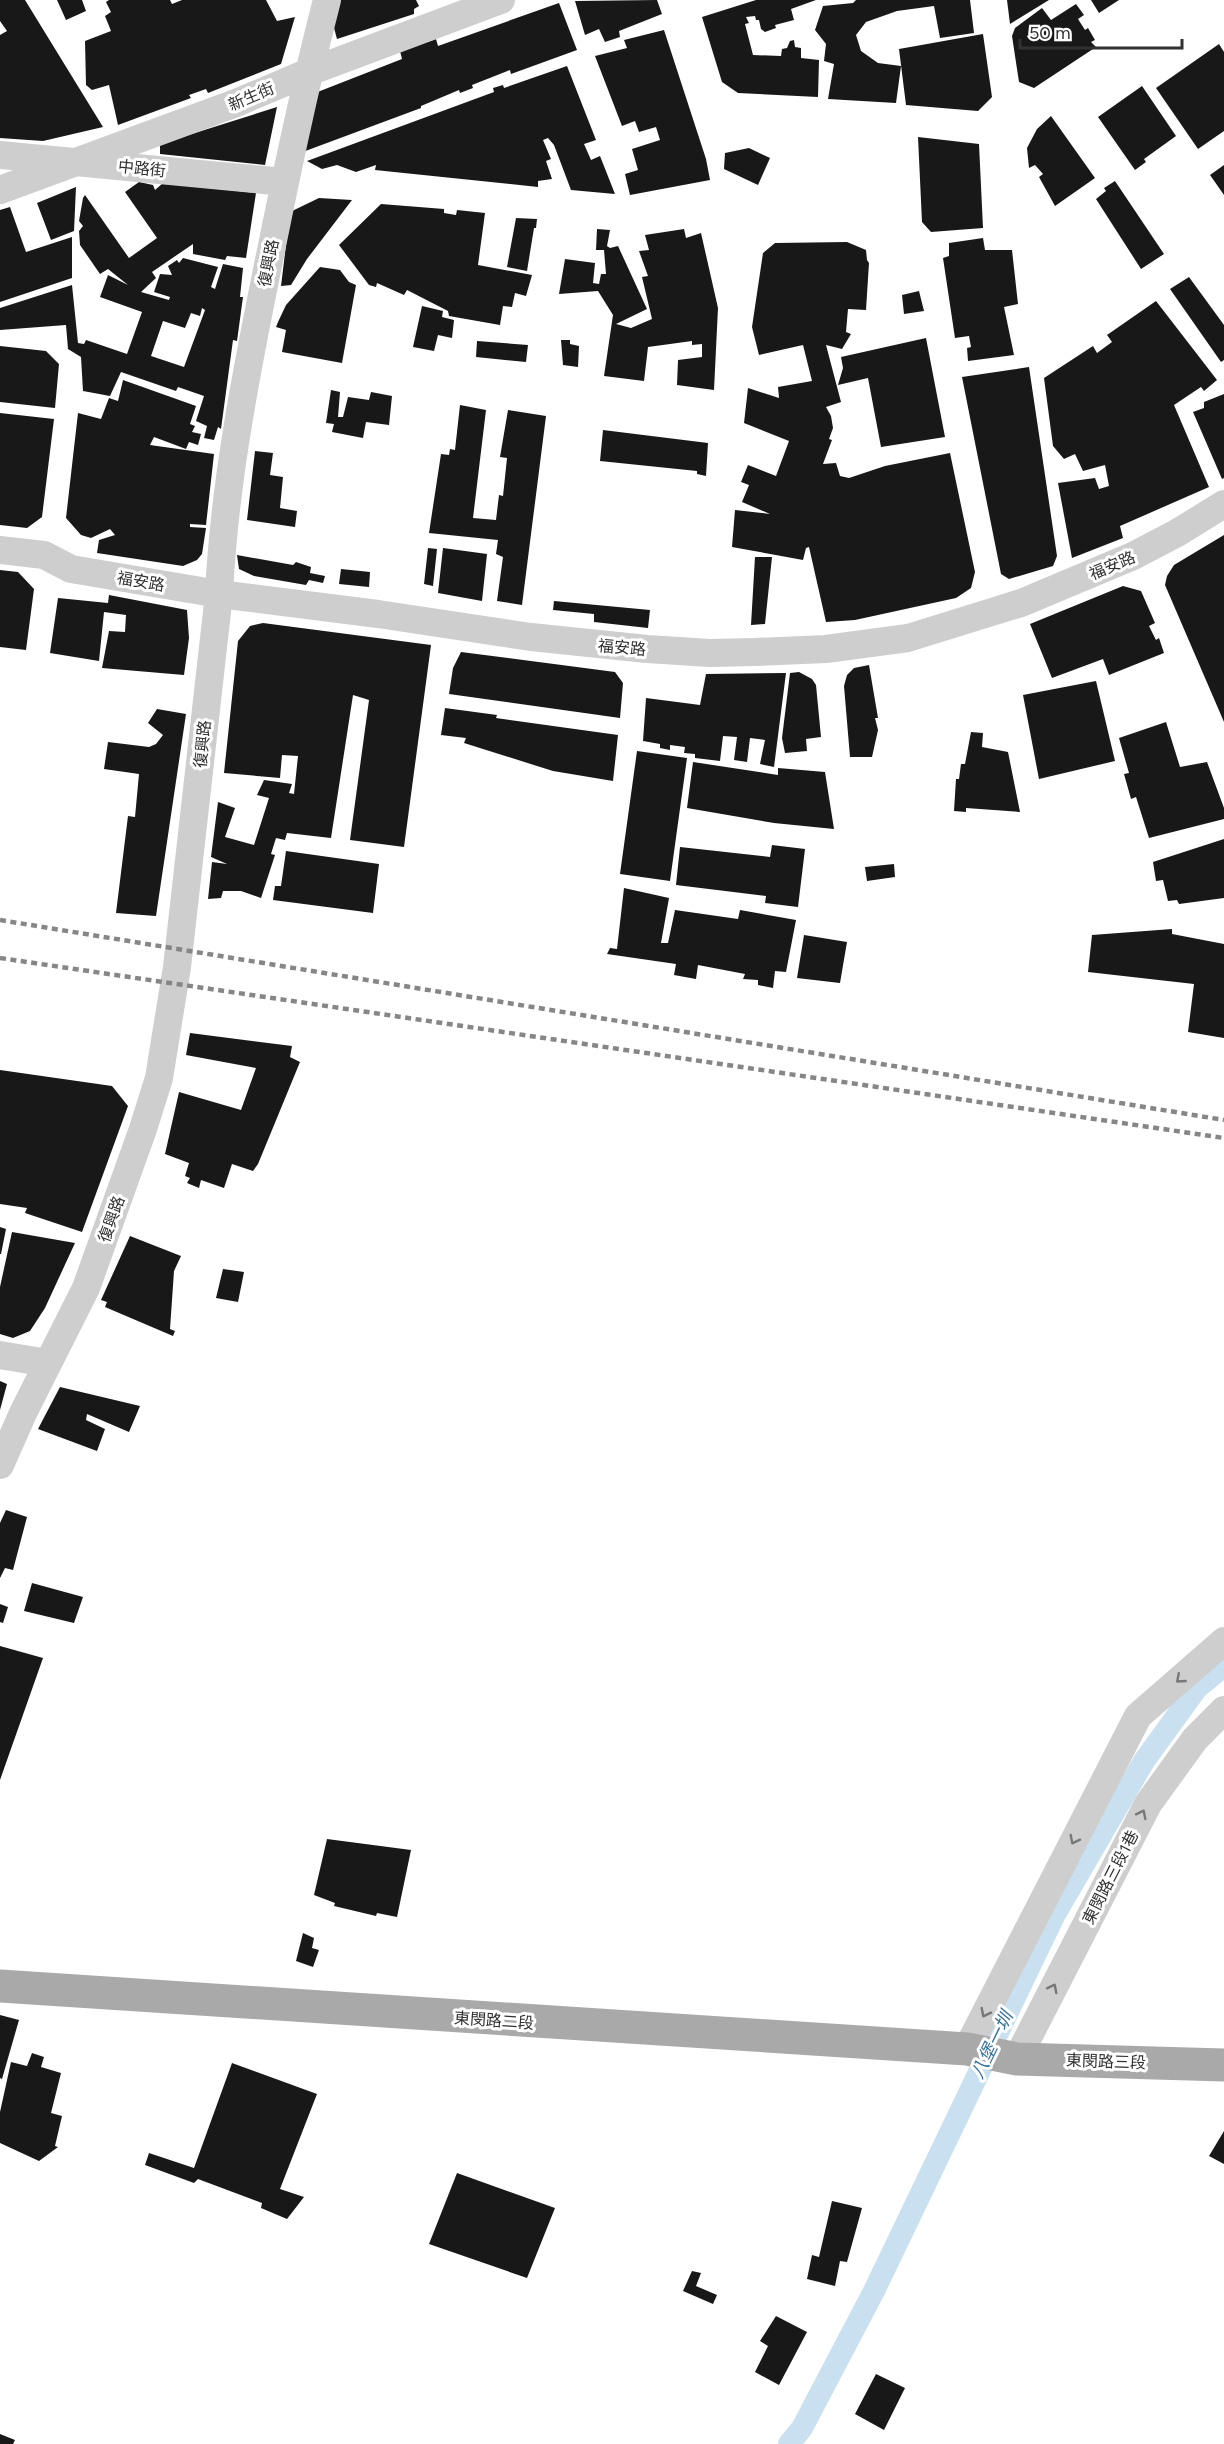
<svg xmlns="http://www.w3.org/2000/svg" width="1224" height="2444" font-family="Figtree,'Noto Sans TC',sans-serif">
	<rect width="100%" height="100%" fill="#fff"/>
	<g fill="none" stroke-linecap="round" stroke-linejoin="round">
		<path stroke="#c9e0f0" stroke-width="22" d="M789,2444l13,-16 72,-137 180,-375 90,-155 53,-73 27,-22"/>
	</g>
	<path fill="#181818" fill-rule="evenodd" d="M0,0h25l78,127 -60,14 -43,-3v-103l7,-4 -7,-10z
		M57,0h25l4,11 -20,9z
		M109,0h61l2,4 10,-4h84l11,21 18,-4 -14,47 -73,29 -2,-4 -17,6 2,3 -73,27 -9,-40 -17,5 -6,-5 -1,-44 26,-10 -6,-15 6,-4 -5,-10z
		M340,0h76l3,6 -5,3v5l-77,25 -4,-15z
		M657,0l5,14 -43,17 1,6 -15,5 -6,-13 -14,6 -10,-34z
		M756,0h60l-25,9 3,11 -19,5 1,3 -11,4 -4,-3 -2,-9h-3l-1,-4 -9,1 3,6 -4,1 8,31 28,1 1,-7 5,-1 3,-7 4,-1 1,7 6,1v10l18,2 -1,37 -80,-4 -16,-11 -20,-65z
		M856,0h114l4,33 -34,5 -6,-32 -37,5 -31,11 -10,13 5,16 17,12 23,3 -5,37 -68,-4 6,-35 -10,-3 2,-17 -11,-14 8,-24 30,-3z
		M1007,0h42l-39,24z
		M1091,0h28l-20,13z
		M559,3l18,47 -66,24 -1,-4 -38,15 1,3 -13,5 -1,-3 -38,16v2l-121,45 15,-60 87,-34 -2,-8 36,-12 2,7z
		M1076,4l8,11 -6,4 7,11 3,-2 7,12 -4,2 5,5 -62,41 -15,-6 -7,-46 3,-8 27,-20 9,12z
		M664,30l42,129 4,21 -80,15 -5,-21 13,-4 -6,-21 28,-9 -4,-13 -17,5 -4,-11 -13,5 -27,-70 32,-8 -3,-8z
		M983,34l9,63 -14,14 -72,-6 -7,-56z
		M1219,44l5,8v79l-26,18 -42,-61z
		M567,66l29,74 -12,4 7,16 9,-4 15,38 -44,-4 -17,-45 -6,-7 -5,2 8,19 -5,2 6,18 -14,2v6l-163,-17 1,-5 -20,7 -19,-7 -15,4 -15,-8 187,-69 -1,-4 10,-3 1,3z
		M1142,86l34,50 -32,23 2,3 -11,8 -37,-53z
		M277,107l-12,58 -105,-11v-10z
		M1051,116l44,62 -40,28 -16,-29 4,-3 -8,-9 -6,3 -2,-20 10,-19z
		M918,137l61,7 4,84 -52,4 -9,-10z
		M749,148l21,10 -12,27 -34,-16 1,-16z
		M1224,165v30l-14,-20z
		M1115,181l49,73 -23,15 -45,-70 10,-8 -2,-3z
		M139,182l14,3 2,5 8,-7 93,10 -10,65 -19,-2 -2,4 -32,-6v-10l-41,28 4,6 -15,14 28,8 1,-3 -16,-5 6,-18 12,1 -4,-9 9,-6 2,3 4,-5 35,9 -7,20 4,2 8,-25 20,4 -3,29h3l-6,44 -4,-1 -12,89 -3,-2 -4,13 -10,-2 3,-12 -11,-5 8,-25 -26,-9 -2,4 -55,-19 -11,24 -27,-5 -2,-34 -13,-8 -2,-24 -66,5v-22l72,-23 6,58 6,1 2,-4 41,14 15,-42 -42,-15 8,-22 20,10 -20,-16 -8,5 -20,-29 -1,-14 4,-5 -4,-5 4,-23 2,-3 44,63 28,-20 -32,-46zM202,308l3,2 -21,57 -33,-11 12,-35 22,7 6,-15 9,3z
		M76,187l-2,44 -23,9 -14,-37z
		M319,198l33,2 -45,59 -16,26 -10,1 9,-74z
		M381,204l63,5v4l12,2 1,-5 28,3 -7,52 54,10 -6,21 -11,-3 -3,14 -9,-1 -3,19 -51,-9 -1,-5 -41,-21 -3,5 -27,-12 -1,4 -7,-2 -30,-40z
		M10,207l16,45 46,-15v41l-72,24v-92z
		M516,218l21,1 -1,9h-2l-7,43 -20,-4z
		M597,229l13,1 -3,16 3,2 8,-2 29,63 -31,15 15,4 21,-9 -10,-42 6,-1 -9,-25 10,-1 -4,-15 39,-6 2,9 15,-5 17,75 -4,82 -37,-5 1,-25 24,-3v-13l-10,1v-4l-44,6 -4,34 -40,-5 9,-61 -15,-24 -39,3 6,-35 30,4 -2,20 6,1 2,-10h5l-2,-24h-8z
		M983,238l2,12h27l6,54 -14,3 10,48 -46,6 -1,-13 4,-1 -2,-11 -14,2 -12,-80 6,-2v-13z
		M847,242l19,8 1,10 2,3 -3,47 -18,-1 -2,23 5,2 -9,15 -16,-4 15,57 -15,5 5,9 2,12 -4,11 3,1 -9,24 13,-1 4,13 9,2 36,-12 65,-13 25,119 -4,16 -15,10 -101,22 -29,2 -17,-75 -3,1 -3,12 -71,-13 3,-37 35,4 -28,-12 7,-17 -8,-3 7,-17 28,11 13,-35 -45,-18 4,-35 31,10 -1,-11 34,-6 -9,-36 -44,10 -7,-28 11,-74 12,-10z
		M320,267l20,3 9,12 7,3 -14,78 -60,-11 4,-22 -10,-3 2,-5 8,-17z
		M1189,277l35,48v35l-3,2 -51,-73z
		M919,291l5,20 -20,3 -2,-19z
		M1156,301l61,79 -13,11 -3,-4 -27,18 35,82 -89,39 3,12 -51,20 -14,-75 37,-5 4,11 10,-3 -4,-21 -22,6 -8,-17 -11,5 -11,-13 -9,-68 49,-32 4,7 15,-11 -5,-7z
		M422,306l21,5 -1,6 12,3 -2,18 -14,-3 -4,16 -21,-4z
		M926,338l19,99 -64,10 -13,-69 -30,7 5,-17 -2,-11z
		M561,340h9v4l9,2 -1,21 -15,-2z
		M477,341l51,4 -2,17 -50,-5z
		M0,346l46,5 13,13 -4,44 -55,-6z
		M1029,367l28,189 -4,10 -44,13 -8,-5 -39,-197z
		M123,380l73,26 -6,18 5,2 -3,6 9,2 -3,11 -9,-3 -3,7 -32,-12 -4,8 64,9 -8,71 -16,-1v3l16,1 -4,26 -5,6 -14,6 -86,-13 2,-13 16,-5 -5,-6 -19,9 -10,-3 -15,-17 12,-105 23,6 8,-21 9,3z
		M331,390l9,2 -2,25h5l5,-20 21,3 2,-8 21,4 -3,29 -23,-3 -3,16 -31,-6 2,-8 -8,-1z
		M1224,394v84l-2,1 -29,-67 11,-4v-6z
		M460,405l26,5 -13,108 23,2 3,-25 4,1 4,-38 -7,-1 8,-47 38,6 -24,189 -25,-4 6,-44 -7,-3 2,-14 -69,-7 12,-79 8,1 1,-6 5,1z
		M0,413l54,6 -12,98 -15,11 -27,-3z
		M603,430l105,13 -2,33 -9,-2v-3l-97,-10z
		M255,451l18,2 -3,22 13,2 -3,31 17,3 -2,16 -48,-7z
		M1224,535v187l-59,-137 2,-9 7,-11z
		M428,548l9,1 -4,37 -9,-2z
		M443,548l44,6 -5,47 -44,-8z
		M237,555l56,10 3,-3 15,5 -1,6 15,3 -2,7 -14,-3 -3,5 -52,-9 -15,-7z
		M755,557h17l-7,67 -14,1z
		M341,569l29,3 -1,15 -30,-3z
		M0,570l18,2 16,17 -8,61 -26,-3z
		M1123,586l18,5 14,32 -6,3 7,14 3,-2 5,15 -55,22 -6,-16 -51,19 -22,-54z
		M109,595l78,15 2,28 -5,37 -82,-7 7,-37 16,1 1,-17 -22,-3 -5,49 -49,-8 8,-55 50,5z
		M554,601l96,9 -2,18 -54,-6v-8l-41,-4z
		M263,623l168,22 -27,202 -54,-7 19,-140 -16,-5 -22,143 -44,-5 -2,7 -9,-2 -5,16 4,1 -14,43 -20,-7h-18l-2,7 -13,1 4,-37 15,2 -16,-7 7,-55 17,6 -10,29 29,8 15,-47 -12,-3 7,-15 28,4 -3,9 5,1 4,-38 -16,-1 -2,23 -56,-5 14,-132 12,-15z
		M461,652l154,20 8,11 -3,35 -171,-24 4,-26z
		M869,665l9,53h-3l3,12 -6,27h-22l-6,-71 3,-11 7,-7z
		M799,672l13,7 4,6 5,52 -15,2 1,12 -22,2 -3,-15 8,-65z
		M786,673l-12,94 -14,-3 5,-24 -15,-2 -3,24 -13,-2 3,-23 -14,-1 -3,25 -25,-3v-4l-11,-1 1,-6 -15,-2v5l-10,-2v-4l-17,-3 3,-43 54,7 6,-31z
		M1096,681l19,80 -76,18 -16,-84z
		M445,708l52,7 -1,3 122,17 -5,46 -60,-10 -89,-28 2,-5 -25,-3z
		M157,709l29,5 -30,202 -40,-3 12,-97 7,1 4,-43 -35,-5 4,-27 41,5 7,-3 7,-9 -15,-12z
		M1166,722l14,45 27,-5 17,46v11l-75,19 -13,-41 -5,2 -7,-25 5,-1 -10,-35z
		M971,732l12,1 -1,14 26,5 12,60 -54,-4v4l-12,-1 2,-32h3l2,-15h4z
		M637,751l50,7 -17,123 -50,-7z
		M693,762l85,13v-7l47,4 9,57 -60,-6 -87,-15z
		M1224,839v59l-45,6 -2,-4 -9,1 -5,-21 -7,1 -3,-19z
		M772,845l33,4 -7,58 -33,-4 1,-7 -90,-11 4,-38 90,10z
		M286,851l93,13 -6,49 -100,-13 2,-14h6z
		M894,864l1,13 -28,4 -2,-14z
		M624,888l45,10 -8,45h7l7,-33 63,9 2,-9 56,10 -10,52 -11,-1 -2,17 -15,-3v-5l-15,-1 2,-5 -47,-9 -2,14 -22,-4 2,-11 -69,-10 3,-6 7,1z
		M1172,929v5l52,10v94l-36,-6 6,-48 -106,-12 4,-37z
		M804,935l43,7 -7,41 -43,-5z
		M190,1033l102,13 -2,11 10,5 -42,102 -5,7 -21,-7 -8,24 -23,-8 -2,8 -12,-5 3,-5 -5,-2 4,-13 -24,-9 14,-62 62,18 15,-42 -70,-13z
		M0,1070l112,16 16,20 -46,126 -57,-19 2,-5 -27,-4z
		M0,1227l6,2 -5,25h-1z
		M12,1232l63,11 -30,65 -15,23 -17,7 -13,-4v-47z
		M130,1236l51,20 -7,15 -4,58 5,2 -2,5 -68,-29 2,-5 -6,-2z
		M223,1269l21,3 -6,30 -22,-4z
		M0,1381l7,3 -7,26z
		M60,1387l80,19 -11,26 -42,-18 -1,6 19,9 -8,22 -59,-22z
		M6,1510l21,7 -14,53 -8,-2 -5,10v-55z
		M32,1583l51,14 -9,26 -50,-12z
		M0,1604l8,3 -5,16 -3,-1z
		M0,1646l43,12 -43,122z
		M327,1839l84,11 -14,67 -20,-4 -1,3 -42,-10 1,-3 -21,-8z
		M303,1933l11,5 -2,10 7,2 -6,17 -17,-6z
		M0,2015l19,5 -17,59 -2,-1z
		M32,2053l12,4 -3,10 20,6 -10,40 11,3 -7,30 3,1 -19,14 -39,-18v-31l11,-50 16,4z
		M232,2063l85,31 -37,95 24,8 -17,22 -26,-11 1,-5 -64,-24 -4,4 -49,-18 4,-12 45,15z
		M1224,2131v33l-15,-8z
		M457,2173l98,35 -28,70 -98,-34z
		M832,2201l30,7 -15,54 -7,-1 -5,25 -28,-7 5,-24 7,2z
		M692,2271l9,2 -5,13 21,9 -4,9 -30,-13z
		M776,2316l31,16 -28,53 -24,-13 13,-26 -8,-5z
		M876,2374l29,14 -21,42 -29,-16z
		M0,2434l15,6 -2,4h-13z"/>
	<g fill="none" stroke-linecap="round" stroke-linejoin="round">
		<path stroke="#cecece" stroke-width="28" d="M0,155l285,27
			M0,190l236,-87 73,-31 192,-72
			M0,550l44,5 27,14 148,25 159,20 153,23 116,12 63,4 45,-1 71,-3 82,-11 87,-27 26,-8 112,-47 44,-23 47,-29
			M0,1355l48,8
			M0,1465l23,-52 63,-125 57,-159 16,-51 18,-111 42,-373c5,-105 25,-210 46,-314 19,-94 38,-187 62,-280
			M967,2049l171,-333 86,-75
			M1017,2059l131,-255 47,-65 29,-29"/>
		<path stroke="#a9a9a9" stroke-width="33" d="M0,1986l967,63 50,10 207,6"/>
		<path stroke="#868686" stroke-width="4.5" stroke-dasharray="6 4.5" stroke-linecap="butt" d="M0,920l1224,200
			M0,958l1224,180"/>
	</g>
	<defs><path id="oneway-chevron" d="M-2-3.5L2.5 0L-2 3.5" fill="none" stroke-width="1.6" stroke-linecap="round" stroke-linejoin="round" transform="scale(1.5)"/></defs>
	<g stroke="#787878">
		<use href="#oneway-chevron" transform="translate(1180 1679) rotate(139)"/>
		<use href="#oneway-chevron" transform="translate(1142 1814) rotate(-63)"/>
		<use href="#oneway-chevron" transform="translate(1074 1840) rotate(117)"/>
		<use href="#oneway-chevron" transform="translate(1053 1988) rotate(-63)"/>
		<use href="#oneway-chevron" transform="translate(985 2013) rotate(117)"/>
	</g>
	<g text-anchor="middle" stroke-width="6" stroke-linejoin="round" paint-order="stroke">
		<g font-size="16" fill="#313131" stroke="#fff">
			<text transform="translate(251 96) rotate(-23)" y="6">新生街</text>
			<text transform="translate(142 168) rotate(6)" y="6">中路街</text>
			<text transform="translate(268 263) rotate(-79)" y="6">復興路</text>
			<text transform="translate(1112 565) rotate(-23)" y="6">福安路</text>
			<text transform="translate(141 581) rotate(10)" y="6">福安路</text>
			<text transform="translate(622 647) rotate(5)" y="6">福安路</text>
			<text transform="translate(202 744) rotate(-84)" y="6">復興路</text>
			<text transform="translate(111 1219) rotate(-70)" y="6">復興路</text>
			<text transform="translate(1110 1877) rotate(-63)" y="6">東閔路三段1巷</text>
			<text transform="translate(494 2020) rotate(4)" y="6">東閔路二段</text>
			<text transform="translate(1106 2061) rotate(2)" y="6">東閔路三段</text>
		</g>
		<g font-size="18" font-style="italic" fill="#35729c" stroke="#fff">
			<text transform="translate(992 2045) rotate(-64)" y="6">八堡一圳</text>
		</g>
	</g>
	<path d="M1020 39v9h162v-9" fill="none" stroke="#313131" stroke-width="3"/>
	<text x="1029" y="39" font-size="18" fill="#313131" stroke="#ffffff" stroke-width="4.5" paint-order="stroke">50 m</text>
</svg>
